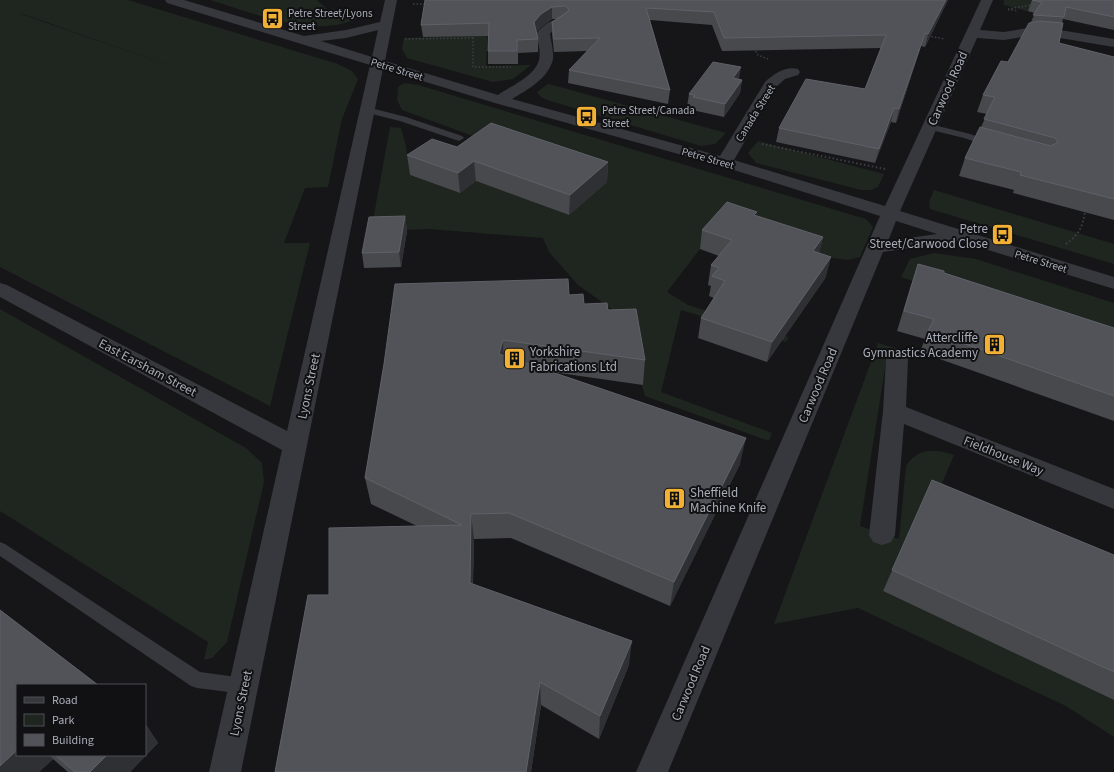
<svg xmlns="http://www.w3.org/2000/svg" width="1114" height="772" font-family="'Source Sans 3',sans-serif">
	<rect width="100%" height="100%" fill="#161618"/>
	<path fill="#1e261f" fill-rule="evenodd" d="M0,0h128l210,64 14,7 6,8 -16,40 -14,68 -23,1 -21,55h26l-40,163 -270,-139zM21,14h2l167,59z
		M210,0h107l10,9h42l-1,4c-49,30 -107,2 -158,-13z
		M1004,0h41l-11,13 -30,-8z
		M488,26l-2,40 45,-1 -18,14 -20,3 -86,-24 -5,-9 2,-11 65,-2z
		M404,83l14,2 448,134 7,8 -13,30 -12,3 -30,-4 -94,-35 -24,28 -33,43 21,13 101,32 -3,5 -105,-32 -20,82 111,41 -3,8 -124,-45 -22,-79 -45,-32 -29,-33 -6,-14 -114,-9 -58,2 19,-104 11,1 5,18 4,29 50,18 16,-12 93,34 -77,-72 -90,-33 -5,-10 1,-13z
		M548,84h1l177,49 -11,11 -14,2 -154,-46 -6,-3 -4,-5z
		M758,141l126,33 -6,13 -6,3h-11l-105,-27 -8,-10z
		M934,190l180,54v20l-184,-55 -1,-7z
		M934,253l42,6 138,44v44l-213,-70 9,-18z
		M0,309l246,139 16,15 2,19 -37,160 -15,16 -8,2 4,-18 -208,-131z
		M878,343l38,11v5l-29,-3 -27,170 39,13 7,-73c13,-19 29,-17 48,-11l-21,50 -50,86 231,109v37l-48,-31 -208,-98 -84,16z"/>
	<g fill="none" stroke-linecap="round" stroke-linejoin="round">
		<path stroke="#3d3f44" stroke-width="1.5" stroke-dasharray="1.5 2" stroke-linecap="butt" d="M413,4h15
			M1008,9l10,2
			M1008,10l5,-2 19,-3 2,-5
			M473,34v33h38
			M928,36l17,3
			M405,39l68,-1
			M754,48l4,7 10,4"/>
		<path stroke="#3d3f44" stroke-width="2" stroke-dasharray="1.5 2.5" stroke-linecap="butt" d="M762,144l123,25
			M1066,244c13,-9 17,-18 19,-33"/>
		<path fill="#37383d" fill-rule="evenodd" d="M367,107l39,10 56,19 2,2 -5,3 -3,-1 -56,-19 -36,-9 -1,-2 1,-2z
			M930,124l40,10 24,8 2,2 -5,3 -27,-9 -37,-9 -2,-2z
			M0,542l5,2 195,128 44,6 6,2 3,6 -3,6 -6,2 -47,-6 -6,-2 -191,-130z"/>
		<path fill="#37383d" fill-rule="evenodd" d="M165,0h19l120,36 42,-6 34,-8 5,-22h12l-12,61 113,34c13,-9 37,-19 41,-35 2,-9 -1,-18 -3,-26 7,-9 17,-17 30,-14l1,3c-4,6 -13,4 -17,11 1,8 4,17 3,25 -4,19 -26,31 -41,40l208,57 45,-74c9,-8 20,-16 33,-13l2,3 -2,3 -13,4 -9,8 -42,73 151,46 96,-206h12l-13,30 24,2 30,-5 14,1 66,11v8l-66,-11 -14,-1 -30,5 -27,-2 -77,173 214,66v12l-155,-48 -76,11 -215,520h-32l244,-556 -162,-51 -223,-62 -112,-34 -142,703h-32l73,-322 -282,-153v-14l7,2 280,146 83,-366 -203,-62zM378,30l-6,27 -51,-16 25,-3zM896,221l41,13 -49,7z
			M897,352l8,2 3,5 -2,48 208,82v20l-210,-85 -9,111 -4,7 -9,3 -9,-3 -4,-7 14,-124 3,-52 3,-5z"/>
	</g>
	<path fill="#47494d" d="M425,0h523l-23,47 -4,-1 -25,77 -5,-1 -16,41 -99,-21 3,-14 86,-39 16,-41 -159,3 -10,-26 -62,-5 20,70 -2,14 -100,-21 1,-13 18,-19 -33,1 -2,-18v-12l5,-3h-5l-11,8 -5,5 2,7v13l-20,1v11h-30v-28l-65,1 -2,-12z
		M1032,0h82v30l-51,-11 -1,4 -3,20 55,14v163l-101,-27 1,-3 -55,-14 6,-18 16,-31 6,-13 -10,-2 6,-17 25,-33 23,-40 4,-9 -7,-2z
		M739,79l3,1 -2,13 -16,24 -32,-7v-2l-5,-1 2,-13z
		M457,147l151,15 -1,20 -38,33 -93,-34 -16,12 -50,-18 -3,-20z
		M405,216l2,15 -6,36 -37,1 -2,-15z
		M756,216l67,21 -4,16 7,24 -59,85 -69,-24 3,-20 13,-20 -5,-2 2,-10 -3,-1 3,-20 8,-9 -19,-7 2,-19z
		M918,264l196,64v93l-194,-69 5,-13 -28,-8 14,-46z
		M569,295l15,9 24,6 37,50 -2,25 -91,-13 188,92 -70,142 -159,-68 -37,1 -1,45 156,81 -30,74 -58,-34 -10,67h-256l142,-246 -46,-22 -6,-26 19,-114z
		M932,480l182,75v145l-231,-109z
		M0,610l98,75h-81v70h128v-32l13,20 -28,29h-62l-15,-13 -14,13h-39z"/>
	<path fill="#2f3033" d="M946,0h2l-23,47 3,-13z
		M552,7v12l-11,8 -6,7 -1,-12 7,-8z
		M925,33l-4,13 -25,77 3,-14z
		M741,67l-2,13 -6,-2z
		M742,80l-2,13 -16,24 1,-13z
		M894,108l-3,14 -16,41 4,-14z
		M474,161l2,20 -16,12 -2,-20z
		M608,162l-1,20 -38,33 1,-20z
		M405,216l2,15 -6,36 -2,-15z
		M823,237l-5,19 -5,-5z
		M831,257l-5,20 -59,85 5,-20z
		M503,340l1,26 -5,-12z
		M746,438l-6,26 -70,142 4,-24z
		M471,514l3,25 -2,69 -2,-25z
		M632,641l-3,24 -30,74 1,-23z
		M540,682l1,23 -10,67h-5z
		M145,723l13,20 -28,29h-40l17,-17h38z
		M17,750v5h32l4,4 -14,13h-39v-6z"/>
	<path fill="#525359" stroke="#5f6168" d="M425,0h521l-18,34 -3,-1 -26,76 -5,-1 -15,41 -100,-21 27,-49 59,10 21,-54 -162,3 -10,-26 -68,-4 24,82 -101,-20 31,-32 -46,1 -2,-17 14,-9 3,-3 -3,-4 -14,1 -11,7 -7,8 4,17 -21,1v11h-29l1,-28 -68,2z
		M1032,0h82v17l-48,-10 -2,10 -31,-2 9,-13z
		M1040,21l23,2 -4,20 55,14v142l-94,-24 1,-3 -56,-14 15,-31 71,19 7,-4 -3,-4 -71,-19 11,-22 -12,-2 18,-34 7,1 21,-39z
		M713,62l28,5 -8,11 9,2 -17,24 -32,-7 2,-2 -6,-1z
		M491,123l117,39 -38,33 -96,-34 -16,12 -51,-18 25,-16 25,8z
		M727,202l30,10 -3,3 69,22 -10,14 18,6 -59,85 -71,-24 24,-37 -13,-5 7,-8 -8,-3 21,-25 -30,-10z
		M405,216l-6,36 -37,1 7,-36z
		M918,264l26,7v2l170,55v68l-186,-65 6,-12 -30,-8z
		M568,279l1,16 14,-1 1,10 23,-1 1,7 28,-1 9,51 -142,-20 -4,14 247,84 -72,144 -165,-69 -38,1 -1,69 162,58 -32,75 -60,-34 -14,90h-251l33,-177h21v-67l133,-3 -97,-47 19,-114 11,-80z
		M932,480l182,75v117l-222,-102z
		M0,610l98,75h-81v65l-17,16z
		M55,755h52l-17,17h-15z"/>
	<defs>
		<symbol id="bus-square" viewBox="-11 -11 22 22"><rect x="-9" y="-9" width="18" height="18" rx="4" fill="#f2b134" stroke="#111113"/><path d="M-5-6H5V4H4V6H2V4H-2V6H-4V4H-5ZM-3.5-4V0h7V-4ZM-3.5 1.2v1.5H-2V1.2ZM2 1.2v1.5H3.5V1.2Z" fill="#111"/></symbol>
		<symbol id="building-square" viewBox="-11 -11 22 22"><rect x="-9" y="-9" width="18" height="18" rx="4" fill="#f2b134" stroke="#111113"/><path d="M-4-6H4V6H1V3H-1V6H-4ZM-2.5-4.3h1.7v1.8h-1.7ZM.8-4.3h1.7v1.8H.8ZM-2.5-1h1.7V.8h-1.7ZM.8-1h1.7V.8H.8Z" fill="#111"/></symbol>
	</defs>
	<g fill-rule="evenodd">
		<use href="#bus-square" x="260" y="6" width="25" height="25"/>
		<use href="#bus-square" x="574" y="104" width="25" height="25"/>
		<use href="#bus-square" x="990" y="222" width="25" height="25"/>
		<use href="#building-square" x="982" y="332" width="25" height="25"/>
		<use href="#building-square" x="502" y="346" width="25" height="25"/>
		<use href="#building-square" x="662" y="486" width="25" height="25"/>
	</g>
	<g text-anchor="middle" stroke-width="4" stroke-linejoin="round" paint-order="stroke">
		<g font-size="11" fill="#a8adb8" stroke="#111113" text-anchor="start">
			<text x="288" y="17">Petre Street/Lyons<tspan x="288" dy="13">Street</tspan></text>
			<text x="602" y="114">Petre Street/Canada<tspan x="602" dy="13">Street</tspan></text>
		</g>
		<g font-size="11" fill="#a8adb8" stroke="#111113">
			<text transform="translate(397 69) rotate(17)" y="4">Petre Street</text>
			<text transform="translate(755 113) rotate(-58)" y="4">Canada Street</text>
			<text transform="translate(708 158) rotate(16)" y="4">Petre Street</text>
			<text transform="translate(1041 261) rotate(17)" y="4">Petre Street</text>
		</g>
		<g font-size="13" fill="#a8adb8" stroke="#111113">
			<text transform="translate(947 88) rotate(-66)" y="5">Carwood Road</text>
			<text transform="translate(148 367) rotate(28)" y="5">East Earsham Street</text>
			<text transform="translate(817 385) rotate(-67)" y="5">Carwood Road</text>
			<text transform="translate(308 386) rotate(-78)" y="5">Lyons Street</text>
			<text transform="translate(1004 455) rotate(22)" y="5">Fieldhouse Way</text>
			<text transform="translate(690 683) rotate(-67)" y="5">Carwood Road</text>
			<text transform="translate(240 703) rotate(-78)" y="5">Lyons Street</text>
		</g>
		<g font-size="13" fill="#a8adb8" stroke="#111113" text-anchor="end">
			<text x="988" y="233">Petre<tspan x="988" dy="15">Street/Carwood Close</tspan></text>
			<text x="978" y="342">Attercliffe<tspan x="978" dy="15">Gymnastics Academy</tspan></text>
			<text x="530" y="356" text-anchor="start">Yorkshire<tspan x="530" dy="15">Fabrications Ltd</tspan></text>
			<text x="690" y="497" text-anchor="start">Sheffield<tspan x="690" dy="15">Machine Knife</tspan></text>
		</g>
	</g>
	<rect x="16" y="684" width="130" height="72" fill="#111113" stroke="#4d4f55"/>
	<rect x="24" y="697" width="20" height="6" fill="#37383d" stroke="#4d4f55"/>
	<text x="52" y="704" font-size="12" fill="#a8adb8">Road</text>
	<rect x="24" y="714" width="20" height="12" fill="#1e261f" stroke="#4d4f55"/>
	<text x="52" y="724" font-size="12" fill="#a8adb8">Park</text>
	<rect x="24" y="734" width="20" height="12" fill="#525359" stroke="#4d4f55"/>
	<text x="52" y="744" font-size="12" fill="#a8adb8">Building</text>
</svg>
